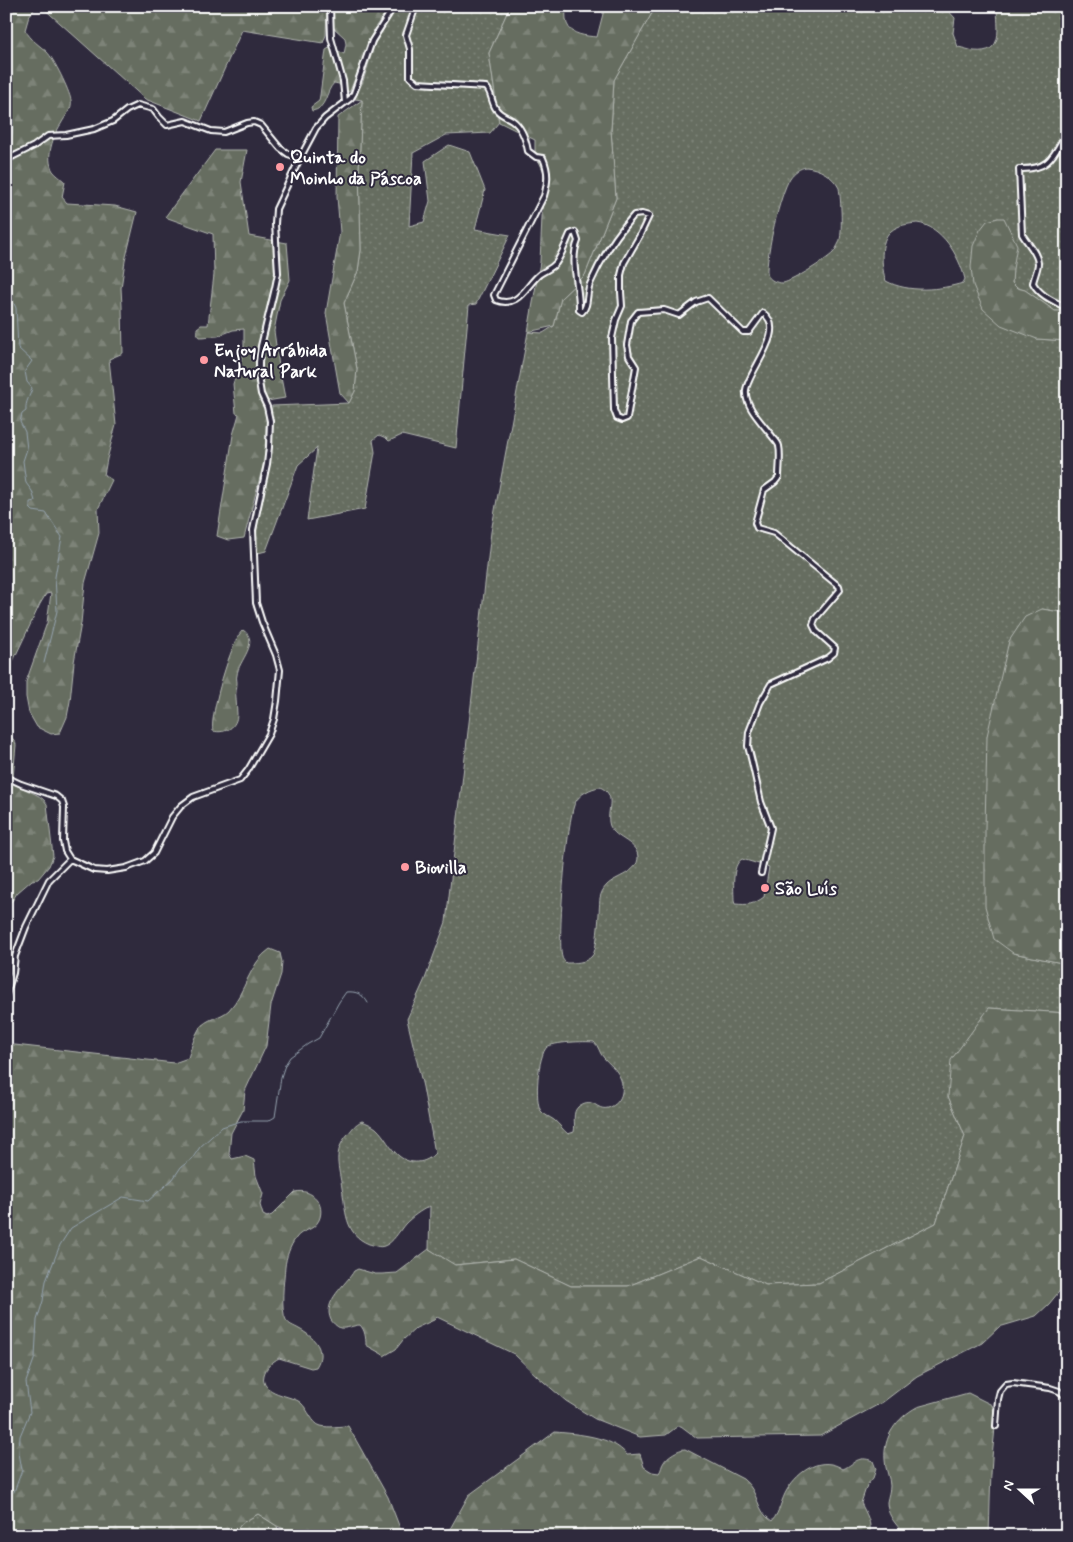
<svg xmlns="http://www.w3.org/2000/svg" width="1073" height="1542" font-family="Mynerve,sans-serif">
	<defs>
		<pattern id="grass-dots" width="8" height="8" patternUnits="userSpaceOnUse" patternTransform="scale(1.25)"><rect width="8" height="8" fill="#666d60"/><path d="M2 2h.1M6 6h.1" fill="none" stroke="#7d8378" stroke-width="1.8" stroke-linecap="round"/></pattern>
		<pattern id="forest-firs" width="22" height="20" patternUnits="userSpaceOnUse" patternTransform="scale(1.25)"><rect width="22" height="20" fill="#666d60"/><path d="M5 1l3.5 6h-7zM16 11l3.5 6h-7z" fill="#7d8378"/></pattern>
	</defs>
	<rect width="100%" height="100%" fill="#2f2a3d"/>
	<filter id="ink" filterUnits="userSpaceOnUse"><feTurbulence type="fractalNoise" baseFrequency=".02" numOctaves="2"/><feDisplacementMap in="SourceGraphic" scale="10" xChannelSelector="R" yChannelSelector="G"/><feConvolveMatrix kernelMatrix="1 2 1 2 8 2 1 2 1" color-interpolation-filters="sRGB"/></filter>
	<g filter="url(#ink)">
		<path fill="url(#grass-dots)" stroke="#b2b6b0" fill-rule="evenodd" d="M398,6h112l-21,47 10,69 -9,11 -44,2 -33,18 -4,73 15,-4 6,-21 -5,-40 24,-16 21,7 15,38 -10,39 35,6 -34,69 -7,1 -13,143 -54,-13 -13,6 -3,-3 -7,-3 -6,5 2,12 -10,57 -58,11 10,-72 -19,17 -32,86 -12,3 18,-148 77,-3 6,-12 2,-22 -13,-66 14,-32 3,-21 -2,-82 3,-68 -7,-1 8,-18 16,-50 8,-8z
			M656,6h288l11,12 -2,15 5,14c6,1 11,3 16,4 31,3 23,-23 23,-45h70v305h-12l-30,-21 -8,-2 -5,-5v-14l-32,-39 57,109 30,2v272l-25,-4 -29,344 54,11v49l-78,-5 -41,88 17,40 -29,87 -117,60 -53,2 -65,-29 -73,30h-57l-57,-27 -60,6 -25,-16 1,-43c-10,5 -17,10 -25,18 -6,7 -12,19 -21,22 -5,2 -10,-1 -15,-2 -25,-10 -23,-34 -27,-56 -3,-21 -10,-36 6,-54 5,-6 7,-10 14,-13 5,2 10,4 14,7 9,8 14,21 23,28 11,9 27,8 36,-3l-12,-66 -16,-68 18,-40 21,-57 45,-390 37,-200 15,1 11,-7 7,-28 24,-23 31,-77 -5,-68 3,-50zM806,167c13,1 27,9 33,21 2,11 4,46 0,55 -2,3 -3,7 -6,10 -7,7 -40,28 -50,30 -7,0 -14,-3 -16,-9 -1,-20 13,-80 23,-96 4,-6 10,-10 16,-11zM917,223c25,3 42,33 48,56l-2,4c-23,7 -55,10 -77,-2 -5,-13 -7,-41 5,-50 7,-6 17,-7 26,-8zM600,787c17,8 7,21 9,35 2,17 28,18 29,35 0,16 -22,19 -31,28 -4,4 -6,8 -7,13 -1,11 -2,52 -8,58 -6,7 -18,7 -26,7 -1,-1 -4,-4 -4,-6 -5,-16 5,-139 13,-154 4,-9 16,-15 25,-16zM742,859l27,8 -5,30c-11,8 -16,8 -29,7l-1,-3c0,-11 -3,-36 8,-42zM594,1042c5,4 5,11 10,16 4,5 10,9 13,14 9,13 7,31 -9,36 -12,3 -14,-12 -29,-2 -8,6 -3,18 -5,26l-6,2c-5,-4 -9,-10 -14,-14 -4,-3 -10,-5 -13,-9 -7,-9 -3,-56 6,-64 6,-5 38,-6 47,-5z
			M258,1514l19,12 3,10h-48l10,-13z"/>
		<path fill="url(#forest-firs)" stroke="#b2b6b0" d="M7,6h30l-8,10 -4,14c6,10 14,15 22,22 7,7 22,38 24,48 2,9 -6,16 -10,24 -8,12 -16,34 -8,47 3,4 8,7 12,11l-3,15 5,6 48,3 22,6 -12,49 -4,27 1,18 1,47 -14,6 7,66 -9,34 -3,16 8,5 -14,29 1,24 -14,50 -4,40 -7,39 -4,39 -3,16 -7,16 -9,1 -14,-7 -8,-14 -3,-16v-15l21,-59 4,-30 -5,1 -6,10 -34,72v-541l4,-19 -4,-20z
			M41,6h286l-1,29 -3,8 -81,-13 -41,91 -56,-22z
			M332,6h58l-16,23 -24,62 -2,1 -5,-1 -4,-7 -5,-1c-9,9 -7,26 -22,28l-1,-4 8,-6 1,-6 6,-45 5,-3 13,7 2,-10 -1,-6 -12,-11z
			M510,6h56c0,5 -1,13 1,18 4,11 19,12 30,13l8,-31h51l-42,74 -3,50 5,68 -31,77 -24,23 -7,28 -26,6 12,-70 4,-90 -9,-19v-13l-36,-18 -10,-69z
			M362,100l-3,68 2,82 -3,21 -14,32 13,66 -2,22 -6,12 -9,-10 -14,-80 14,-81 -3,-35 1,-80z
			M215,150h32l-6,32 8,54 38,7 3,37 -10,20 -6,31 5,36 6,31 -18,3 -2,57 -21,80 -16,2 -11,-4 16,-101 6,-21 -3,-1 -3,-29 11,-33v-22l-11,1 -15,6 -18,1 -3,-4v-5l4,-3h7l6,-50 -1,-41 -48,-17z
			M998,218h6l13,27 -4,24 -1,14 5,5 8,2 30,21h12v30l-30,-2 -36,-14 -18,-16 -10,-24 -2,-18 2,-21 7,-16 7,-9z
			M1042,609l25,4v351l-54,-11 -19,-14 -9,-33v-78l2,-92 22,-95 16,-24z
			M243,630c18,12 -5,31 -6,45 -1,3 0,5 0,8 0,5 -2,10 -1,15 0,5 1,11 1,16 0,13 -11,20 -24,17 -4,-14 19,-93 30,-101z
			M6,732l9,9 1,4 -3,33c6,14 27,13 34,26l6,52 -4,10 -11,13 -6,1 -15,13 -5,8 -6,6z
			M270,949l10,4 2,9 -1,12 -10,31 -5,41 -21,45 -2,19 -12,23 -2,21 3,5 13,-3 9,4 2,16 7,18 -3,11 3,10 4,2 5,-2 23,-23c17,-4 31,12 24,28 -6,12 -17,9 -23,18 -6,8 -10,19 -11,29 -1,12 -5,43 1,53 3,5 8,6 13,9 15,8 28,21 17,38l-5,1 -32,-10c-7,4 -13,9 -15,17 -5,20 29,20 37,28 7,6 11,21 20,23 8,2 19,0 27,0l40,71 15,39h-104l-22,-10 -19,-12 -16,9 -10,13h-226v-492l168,19 14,-5c3,-10 6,-21 11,-29 7,-11 22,-11 30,-19 17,-18 20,-47 41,-61z
			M989,1008l78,5v269l-18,22 -13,12 -37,11 -17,16 -65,33 -34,26 -63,34 -123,2 -16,-12h-3l-12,9 -26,2 -45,-18 -29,-18 -29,-25 -23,-22 -77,-37 -3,3 -18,8 -13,12 -7,9 -12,7 -2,-2 -16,-9c0,-7 -1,-15 -6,-20 -6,0 -13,4 -20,3 -4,-2 -7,-5 -9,-8 -9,-19 15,-35 23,-49l4,-2 17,5h7l15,-1 32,-24 26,16 59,-6 57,27h57l73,-30 65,29 53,-2 117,-60 29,-87 -17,-40 3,-36z
			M968,1393l24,12c6,16 1,36 0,53 -2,26 -2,52 -3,78h-93l4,-7c-7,-8 -13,-16 -13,-27 1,-6 3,-11 3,-16 0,-9 -5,-17 -5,-26 -2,-24 12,-42 32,-53z
			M555,1432c23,2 57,4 72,23l13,-1 4,13 8,5 7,1c3,-4 2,-7 5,-11 3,-6 15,-13 21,-13l58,30c17,13 12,32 29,42 8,-9 9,-21 15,-31 12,-20 35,-35 56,-21 13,-6 14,-14 30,-8l3,8 -3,9 -6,7 -6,18c5,11 12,20 8,33h-423l23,-41z"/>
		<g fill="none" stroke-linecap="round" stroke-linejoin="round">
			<path stroke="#95a3af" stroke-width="1" d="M6,114l7,5 -1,15 -6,12
				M6,286l10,22 2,40 14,13 -7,10 2,11 5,6c-2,9 -7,13 -6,23l-4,3 -2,8 5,10 2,17 -4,12 3,22 6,8 3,10 -5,1v6l3,3 13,2 16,24 -7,40 2,34 -13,52
				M14,1492l8,-22 -3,-17 1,-17 10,-24 -4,-30 9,-25 2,-37 6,-19 3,-20 14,-36 11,-17 52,-31 25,4 25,-22 8,-12 11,-8 8,-12 22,-20 19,-6h27l7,-4 6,-40 4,-12 5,-8 18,-13 11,-6 20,-36 7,-10c10,-1 17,2 22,11"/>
			<defs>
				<path id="minor" d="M330,6l1,32 12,43 2,21
					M416,6l-10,29 4,14v28l7,6 69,4c6,6 5,15 10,22 4,6 10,7 16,11 10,7 14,20 16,31l8,6 7,1c6,14 5,24 1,38l-50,99 2,5c23,9 30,-15 44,-26 6,-4 11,-5 16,-11 6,-9 10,-20 14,-29l5,-2 3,9c-9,21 2,46 1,69l3,2c7,-6 4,-19 8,-28 11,-25 26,-49 44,-69l8,-1 7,2 -9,19 -16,28 -3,12v17l1,14 -6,14 -4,18 2,72 3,8 5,2 5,-2 9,-51 -7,-11 -2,-11 4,-24 7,-9 26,-2 15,5 17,-13 12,-4 35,34h6l14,-19c25,17 -15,58 -17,77 -2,16 17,34 26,46 2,3 6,6 7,10 2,9 0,21 0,31l-4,5 -11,8 -9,33 2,5 17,5 61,50 4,3 1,4 -25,29 -2,6 3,6 19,17 -1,5 -6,5 -57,26 -11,19 -11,29 -1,14 4,16 9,40 10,26 -10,45
					M1067,132c-14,24 -17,38 -48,37l3,65c5,9 15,18 16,29 0,6 -4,14 -5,20 7,13 21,18 34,25
					M6,160l28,-14 14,-10 18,-1 28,-6 19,-8 14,-11 11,-5 15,4 6,8 8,8 18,-4 26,10 13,1 23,-9 7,-1 7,3 19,23 8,6 12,4
					M6,777l15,7 35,12 6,5 2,6 -1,34 2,10 5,8 24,11 13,1 19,-3 19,-7 9,-8 18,-36 9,-11 12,-9 47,-17 8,-10 21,-36 5,-15 3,-18 3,-31 -4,-15 -14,-33 -6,-19 -3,-73 14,-66 2,-17 1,-26 -3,-14 -6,-13 -2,-12v-20l2,-16 14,-58 3,-15 -3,-49 1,-15 24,-51 16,-30 9,-10 26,-20 3,-5 18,-52 22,-35
					M6,995l7,-22 2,-17 11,-29 23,-47 21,-21
					M996,1426l2,-27 2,-8 6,-7 7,-1 37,5 9,3 8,6"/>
			</defs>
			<use href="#minor" stroke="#fff" stroke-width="8"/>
			<use href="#minor" stroke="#2f2a3d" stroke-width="4"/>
		</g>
	</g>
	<g fill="#ff9aa2" stroke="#2f2a3d" stroke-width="2">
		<circle cx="280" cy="167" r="5"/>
		<circle cx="204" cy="360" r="5"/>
		<circle cx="405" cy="867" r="5"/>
		<circle cx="765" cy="888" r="5"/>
	</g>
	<g text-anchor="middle" stroke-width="4" stroke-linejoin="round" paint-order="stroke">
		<g font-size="18" font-weight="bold" fill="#fff" stroke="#2f2a3d" text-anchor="start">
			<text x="290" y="163">Quinta do<tspan x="290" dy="21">Moinho da Páscoa</tspan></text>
			<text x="214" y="356">Enjoy Arrábida<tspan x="214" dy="21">Natural Park</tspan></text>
			<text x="415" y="873">Biovilla</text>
			<text x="775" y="894">São Luís</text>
		</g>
	</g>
	<rect width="1073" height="1542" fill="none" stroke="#2f2a3d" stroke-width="25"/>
	<rect x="12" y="12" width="1048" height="1517" fill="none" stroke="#fff" stroke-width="2" filter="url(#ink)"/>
	<g transform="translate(1020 1490) rotate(291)" stroke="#2f2a3d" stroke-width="4" paint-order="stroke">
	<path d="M0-4L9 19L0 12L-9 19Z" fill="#ffffff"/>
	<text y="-8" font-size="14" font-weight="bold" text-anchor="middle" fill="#ffffff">N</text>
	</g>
</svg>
